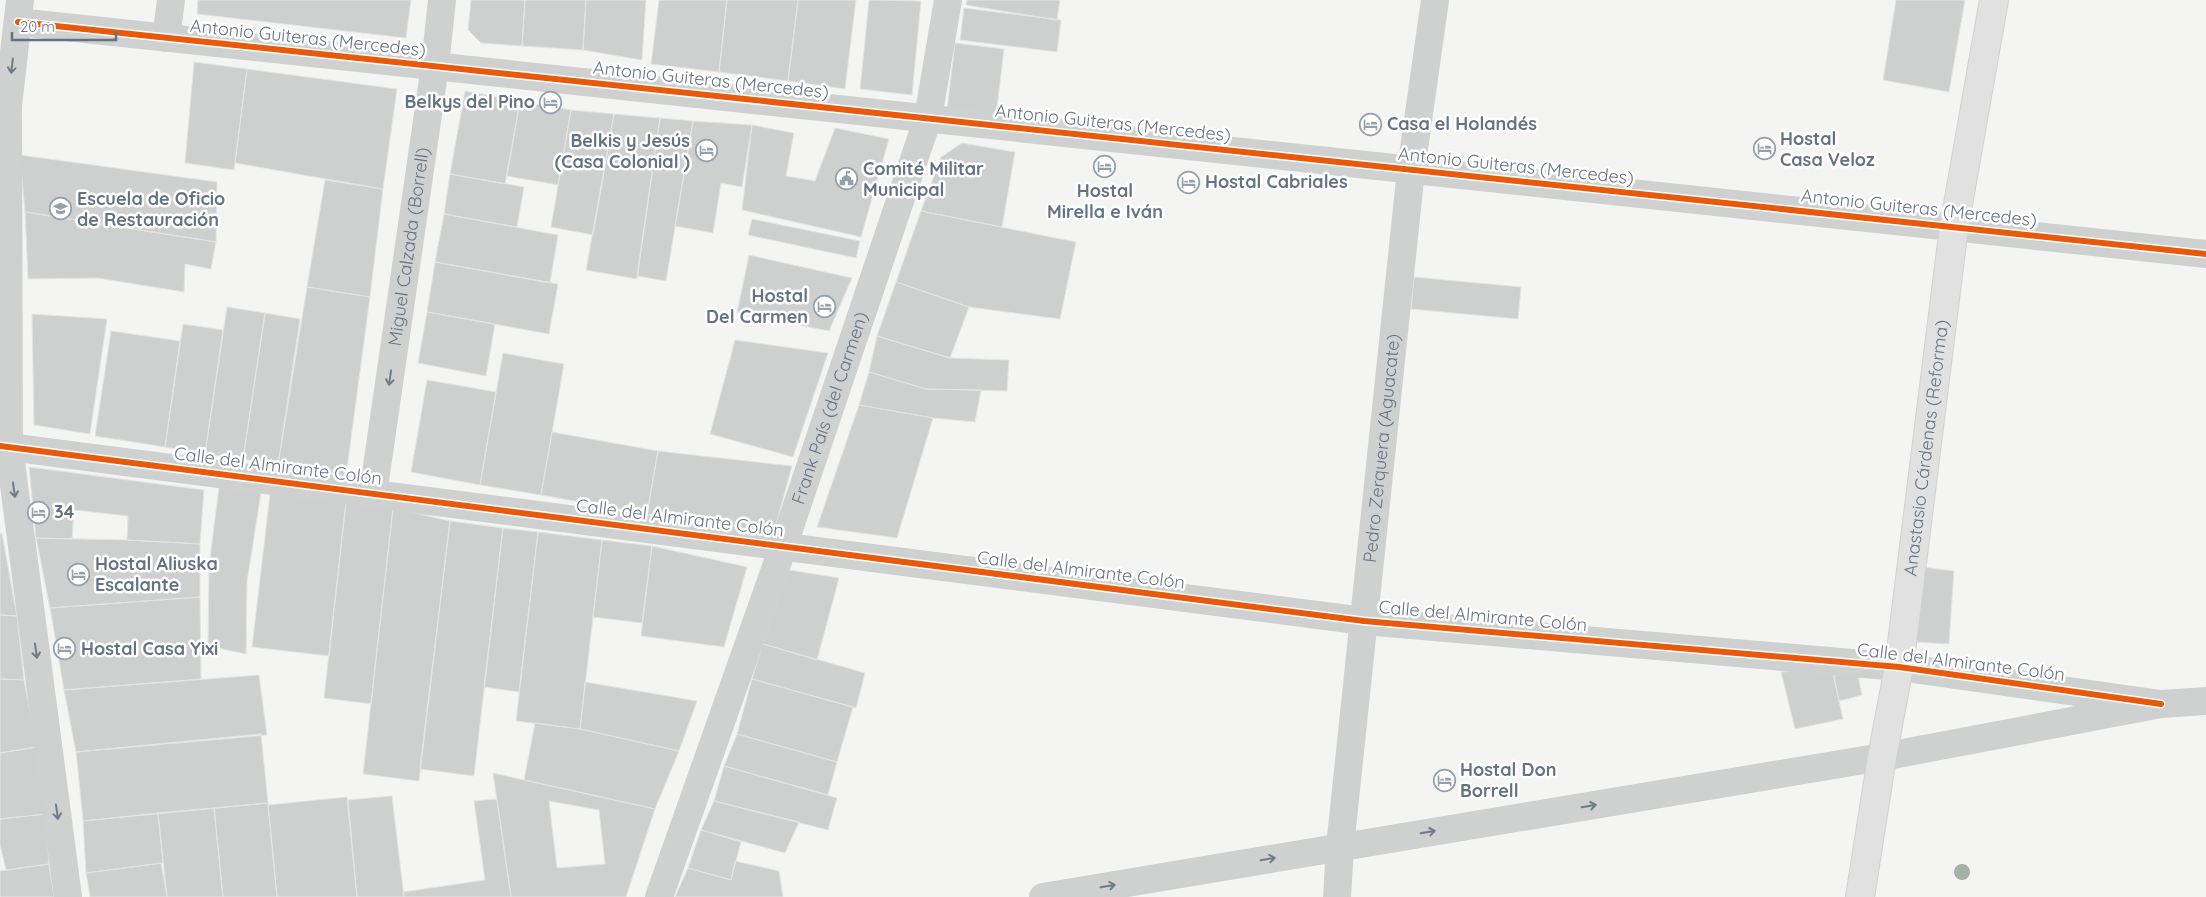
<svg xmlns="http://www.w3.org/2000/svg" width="2206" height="897" font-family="Quicksand,sans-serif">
	<rect width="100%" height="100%" fill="#f4f5f3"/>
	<path fill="#ced0d0" stroke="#e4e4e3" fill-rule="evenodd" d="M198,0h213l-5,38 -209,-24z
		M471,0h54l-3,46 -41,-3 -13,-13z
		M525,0h61l-3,50 -61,-4z
		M586,0h60l-4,60 -59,-10z
		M659,0h68l-8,72 -68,-8z
		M727,0h71l-10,81 -69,-9z
		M798,0h58l-11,89 -57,-8z
		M869,0l52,1 -9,94 -52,-6z
		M967,0h93l-3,20 -91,-15z
		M1896,0h69l-16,92 -66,-12z
		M964,8l97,12 -4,32 -97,-12z
		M955,43l49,6 -8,67 -49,-6z
		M194,62l53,7 -13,101 -49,-7z
		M247,69l150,20 -14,100 -148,-26z
		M465,91l55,10 -15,83 -55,-10z
		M520,101l51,9 -13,75 -51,-9z
		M571,110l43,4 -21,121 -42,-8z
		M614,114l46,4 -23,161 -51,-9z
		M660,118l33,3 -27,160 -29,-5z
		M693,121l59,4 -10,62 -21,-4 -8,50 -38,-7z
		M752,125l42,8 -8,43 29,5 20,-53 54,11 -28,98 -119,-27z
		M962,143l53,9 -13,75 -81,-16 20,-54z
		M20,155l197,27 -1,60 -191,-30z
		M450,174l74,13 -7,40 -73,-13z
		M325,180l58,9 -13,108 -63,-10z
		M921,211l155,31 -16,77 -91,-12 -73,-25z
		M25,212l191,30 -5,27 -26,-5 -1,28 -86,-14 -70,1z
		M444,214l114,21 -8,48 -115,-21z
		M752,219l108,22 -4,17 -108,-23z
		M749,255l103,23 -23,53 -92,-18z
		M435,262l123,22 -9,50 -122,-22z
		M1414,277l107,10 -3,32 -107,-10z
		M896,282l73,25 -19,51 -73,-22z
		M307,287l63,10 -24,179 -68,-11z
		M227,307l38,6 -22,146 -38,-5z
		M427,312l68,12 -9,52 -68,-13z
		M265,313l35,6 -22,146 -35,-6z
		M32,314l75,5 -17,115 -56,-9z
		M183,324l40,6 -18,124 -40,-7z
		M111,331l69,10 -15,106 -70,-11z
		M877,336l73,22 59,2 -2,31 -81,-2 -57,-17z
		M735,340l93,13 -35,104 -83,-23z
		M503,353l61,11 -23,131 -61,-10z
		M869,372l57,17 55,1 -6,32 -42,-4 -74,-13z
		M427,380l69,12 -16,93 -69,-13z
		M859,405l74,13 -36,120 -80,-11z
		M552,432l106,19 -11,63 -106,-19z
		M658,451l134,15 -18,66 -127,-18z
		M29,467l175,23 -4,54 -73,-4 1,-24 -54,-6 -2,29 -36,-1z
		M219,487l42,6 -14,89 -1,72 -38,-8 1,-80z
		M270,494l76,8 -17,154 -77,-9z
		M346,502l47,6 -22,196 -47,-6z
		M393,508l57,13 -31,260 -56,-7z
		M450,521l53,7 -29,248 -54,-7z
		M503,528l35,4 -19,160 -35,-5z
		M538,532l64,8 -22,189 -64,-8z
		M0,533l2,1 15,82 -17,-1z
		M36,538l91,2 73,4v53l-150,11z
		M602,540l50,6 -10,77 -49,-6z
		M652,546l95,21 -23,80 -83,-11z
		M1922,567l32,4 -5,73 -34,-2z
		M789,570l50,8 -22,82 -54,-16z
		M200,597l1,82 -137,11 -14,-82z
		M0,615l17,1 7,64 -24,-1z
		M763,644l102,29 -9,35 -104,-29z
		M1832,669l11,50 -48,10 -14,-57z
		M1857,671l5,24 -23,6 -5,-25z
		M259,675l8,60 -191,17 -12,-62z
		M0,679l24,1 13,67 -37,6z
		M752,679l101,28 -16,55 -100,-28z
		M585,682l112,19 -18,50 -99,-22z
		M535,723l45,6 99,22 -24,58 -131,-29z
		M261,734l7,69 -185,18 -7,-69z
		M737,734l100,28 -9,33 -104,-29z
		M37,747l9,67 -46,5v-66z
		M724,766l113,32 -9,32 -114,-29z
		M493,773l162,36 -29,88h-115zM549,801l50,9 6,54 -48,4z
		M392,796l12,101h-47l-9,-97z
		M347,797l10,100h-80l-9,-92z
		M497,799l14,98h-107l-1,-5 82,-12 -11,-79z
		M714,801l85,21 -14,31 -84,-23z
		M268,803l9,94h-54l-9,-89z
		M214,808l9,89h-56l-9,-84z
		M158,813l5,50 -77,10 -3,-52z
		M46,814l3,50 -43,6 -6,-25v-26z
		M701,830l40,12 -10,38 -43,-12z
		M735,861l44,10 4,26h-108l13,-29 43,12z
		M161,863l6,34h-77l-4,-24z
		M49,864l5,33h-54v-26z"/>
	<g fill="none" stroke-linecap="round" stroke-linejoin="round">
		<defs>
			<g id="primary">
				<path id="s4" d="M1860,897l22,-140 17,-90 55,-440 40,-227"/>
			</g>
		</defs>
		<use href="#primary" stroke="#d0d1d1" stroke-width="30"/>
		<g stroke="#cfd0d0" stroke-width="28">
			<path d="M20,0l-12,106 1,341 59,450"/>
			<path d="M18,22l2188,232"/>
			<path d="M166,38l5,-38"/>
			<path d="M0,446l1364,175 535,46 262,37"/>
			<path id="s1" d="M373,494l62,-428 7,-66"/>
			<path id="s2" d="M659,897l124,-350 145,-429 20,-118"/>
			<path d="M1043,897l839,-140 279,-53 45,-3"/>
			<path id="s3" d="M1337,897l3,-50 71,-677 24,-170"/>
		</g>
		<use href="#primary" stroke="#e1e1e2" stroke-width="28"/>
		<defs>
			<path id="cycleway" d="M18,22l2188,232
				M0,446l1364,175 535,46 262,37"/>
		</defs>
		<use href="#cycleway" stroke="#fff" stroke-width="9"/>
		<use href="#cycleway" stroke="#e8590c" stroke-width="6"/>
	</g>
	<circle fill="#a5b1a4" cx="1962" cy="872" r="8"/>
	<defs><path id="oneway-shaft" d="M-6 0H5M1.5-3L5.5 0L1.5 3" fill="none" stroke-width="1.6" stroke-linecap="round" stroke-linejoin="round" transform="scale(1.25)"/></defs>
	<g stroke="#6f7b8b">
		<use href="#oneway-shaft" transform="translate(12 66) rotate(97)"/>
		<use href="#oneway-shaft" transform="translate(390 378) rotate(98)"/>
		<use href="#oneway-shaft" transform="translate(14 490) rotate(82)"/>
		<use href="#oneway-shaft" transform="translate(36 651) rotate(82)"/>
		<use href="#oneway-shaft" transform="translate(1589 806) rotate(-9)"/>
		<use href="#oneway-shaft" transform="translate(57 812) rotate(82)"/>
		<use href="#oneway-shaft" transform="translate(1428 832) rotate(-9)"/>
		<use href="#oneway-shaft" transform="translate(1268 859) rotate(-10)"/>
		<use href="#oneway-shaft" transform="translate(1108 886) rotate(-10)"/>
	</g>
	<defs>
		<symbol id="hotel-ring" viewBox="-11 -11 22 22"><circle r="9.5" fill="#fff" stroke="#96a0aa" stroke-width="1.5"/><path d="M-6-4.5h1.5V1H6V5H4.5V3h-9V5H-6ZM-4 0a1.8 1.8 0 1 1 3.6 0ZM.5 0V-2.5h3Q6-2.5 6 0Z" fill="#96a0aa"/></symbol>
		<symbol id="civic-ring" viewBox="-11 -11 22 22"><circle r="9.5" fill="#fff" stroke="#96a0aa" stroke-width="1.5"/><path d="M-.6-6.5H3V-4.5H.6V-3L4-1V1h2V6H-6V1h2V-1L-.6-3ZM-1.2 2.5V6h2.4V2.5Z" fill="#96a0aa"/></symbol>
		<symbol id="school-ring" viewBox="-11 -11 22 22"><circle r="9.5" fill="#fff" stroke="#96a0aa" stroke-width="1.5"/><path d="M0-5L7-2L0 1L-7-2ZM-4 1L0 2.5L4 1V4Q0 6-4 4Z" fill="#96a0aa"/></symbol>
	</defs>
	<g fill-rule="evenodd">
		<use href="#hotel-ring" x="538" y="90" width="25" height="25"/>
		<use href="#hotel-ring" x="1358" y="112" width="25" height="25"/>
		<use href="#hotel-ring" x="1752" y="136" width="25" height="25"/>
		<use href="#hotel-ring" x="694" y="138" width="25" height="25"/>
		<use href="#hotel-ring" x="1092" y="154" width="25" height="25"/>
		<use href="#civic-ring" x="834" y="166" width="25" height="25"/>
		<use href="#hotel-ring" x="1176" y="170" width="25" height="25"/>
		<use href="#school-ring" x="48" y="196" width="25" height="25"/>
		<use href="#hotel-ring" x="812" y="294" width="25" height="25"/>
		<use href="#hotel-ring" x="26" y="500" width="25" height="25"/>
		<use href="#hotel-ring" x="66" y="562" width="25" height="25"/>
		<use href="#hotel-ring" x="52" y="636" width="25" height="25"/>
		<use href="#hotel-ring" x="1432" y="768" width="25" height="25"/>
	</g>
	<g text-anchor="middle" stroke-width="5" stroke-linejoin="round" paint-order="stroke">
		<g font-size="18" fill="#647283" stroke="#fff">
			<text transform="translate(308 38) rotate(6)" y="6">Antonio Guiteras (Mercedes)</text>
			<text transform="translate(711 80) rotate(6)" y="6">Antonio Guiteras (Mercedes)</text>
			<text transform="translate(1113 123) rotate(6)" y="6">Antonio Guiteras (Mercedes)</text>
			<text transform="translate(1516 166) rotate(6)" y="6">Antonio Guiteras (Mercedes)</text>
			<text transform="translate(1919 208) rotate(6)" y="6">Antonio Guiteras (Mercedes)</text>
			<text dy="6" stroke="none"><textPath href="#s1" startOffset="250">Miguel Calzada (Borrell)</textPath></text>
			<text dy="6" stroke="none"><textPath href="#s2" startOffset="518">Frank País (del Carmen)</textPath></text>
			<text dy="6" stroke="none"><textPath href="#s3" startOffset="451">Pedro Zerquera (Aguacate)</textPath></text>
			<text dy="6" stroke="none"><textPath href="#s4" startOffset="454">Anastasio Cárdenas (Reforma)</textPath></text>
			<text transform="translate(278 466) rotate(7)" y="6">Calle del Almirante Colón</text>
			<text transform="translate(680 518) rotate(7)" y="6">Calle del Almirante Colón</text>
			<text transform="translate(1081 570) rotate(7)" y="6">Calle del Almirante Colón</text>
			<text transform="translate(1483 616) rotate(5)" y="6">Calle del Almirante Colón</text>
			<text transform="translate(1961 662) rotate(7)" y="6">Calle del Almirante Colón</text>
		</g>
		<g font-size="18" font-weight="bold" fill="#647283" stroke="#fff" text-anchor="start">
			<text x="535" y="108" text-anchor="end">Belkys del Pino</text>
			<text x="1387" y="130">Casa el Holandés</text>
			<text x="1780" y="145">Hostal<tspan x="1780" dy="21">Casa Veloz</tspan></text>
			<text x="690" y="147" text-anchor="end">Belkis y Jesús<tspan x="690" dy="21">(Casa Colonial )</tspan></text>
			<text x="863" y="175">Comité Militar<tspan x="863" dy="21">Municipal</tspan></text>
			<text x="1205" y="188">Hostal Cabriales</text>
			<text x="1105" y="197" text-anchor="middle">Hostal<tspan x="1105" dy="21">Mirella e Iván</tspan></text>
			<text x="77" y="205">Escuela de Oficio<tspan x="77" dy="21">de Restauración</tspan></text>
			<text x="808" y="302" text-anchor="end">Hostal<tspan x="808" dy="21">Del Carmen</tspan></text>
			<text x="54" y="518">34</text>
			<text x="95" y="570">Hostal Aliuska<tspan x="95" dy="21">Escalante</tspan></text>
			<text x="81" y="655">Hostal Casa Yixi</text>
			<text x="1460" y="776">Hostal Don<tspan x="1460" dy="21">Borrell</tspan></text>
		</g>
	</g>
	<path d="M12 32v8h104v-8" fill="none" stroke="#647283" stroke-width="2.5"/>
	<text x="20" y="32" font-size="15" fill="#647283" stroke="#ffffff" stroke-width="4" paint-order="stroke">20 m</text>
</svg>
